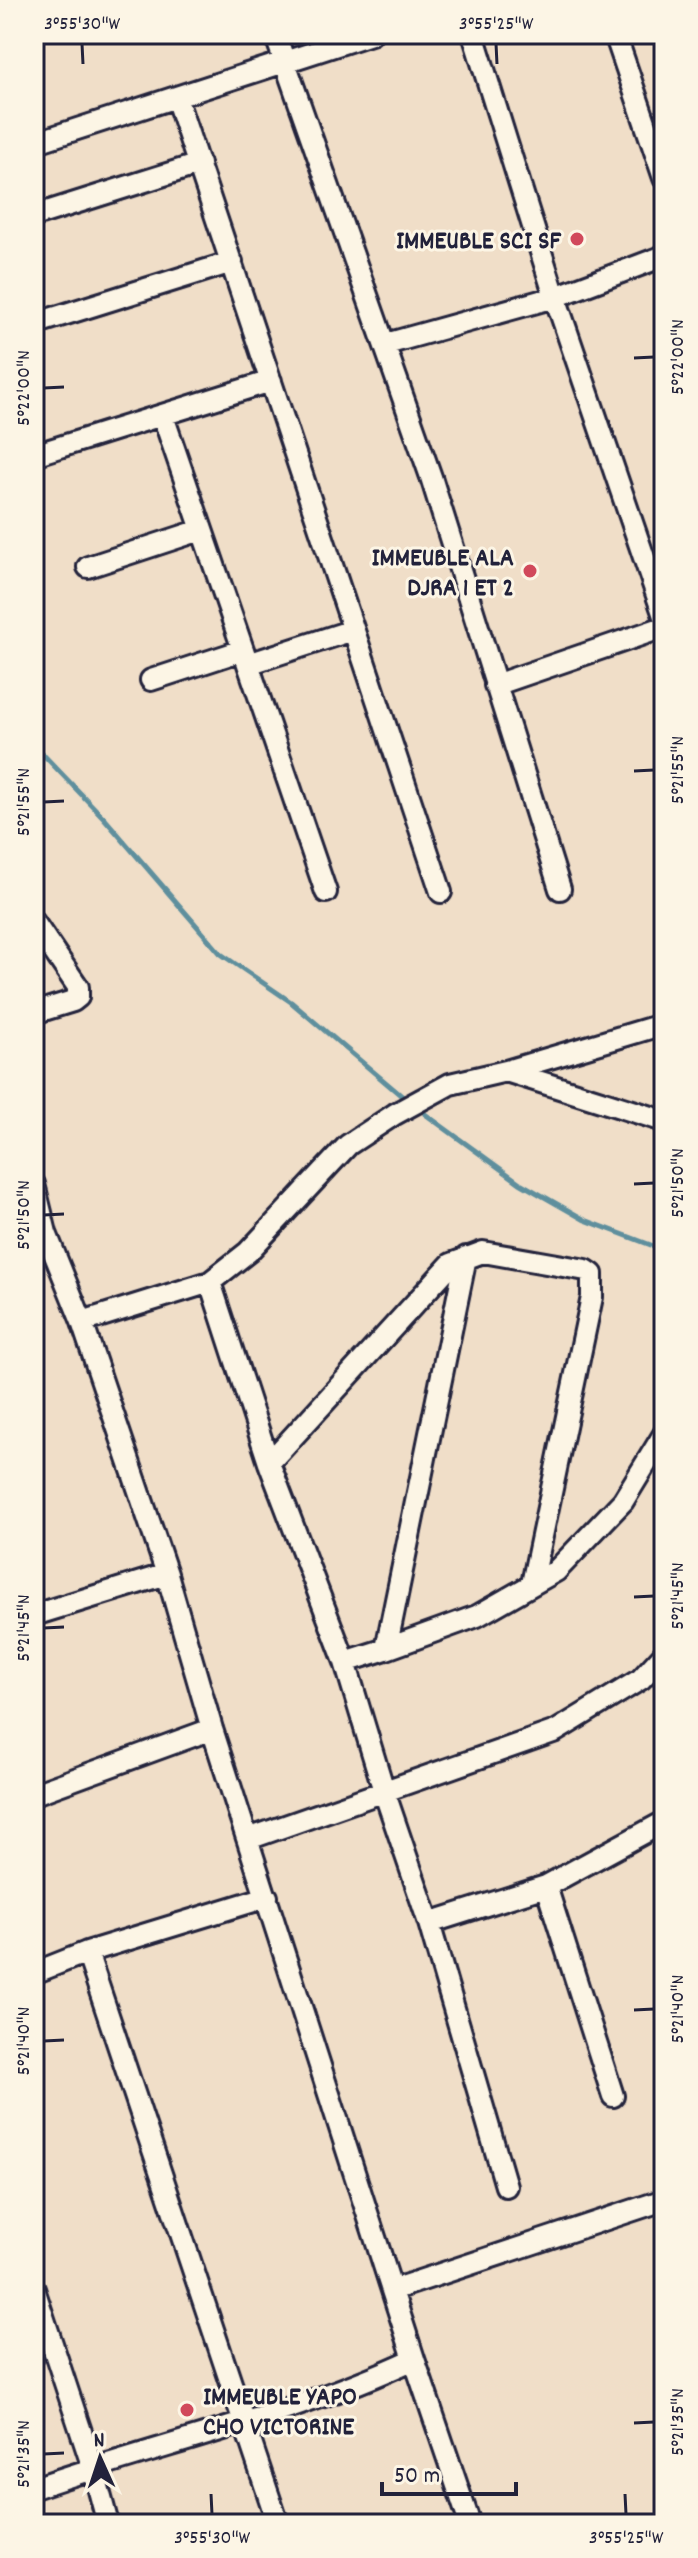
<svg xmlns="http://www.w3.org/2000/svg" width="698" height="2558" font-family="Dekko,sans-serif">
	<rect width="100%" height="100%" fill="#f0dec8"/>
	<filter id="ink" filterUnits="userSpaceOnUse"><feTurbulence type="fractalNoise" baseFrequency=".0125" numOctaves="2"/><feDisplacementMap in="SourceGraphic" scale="16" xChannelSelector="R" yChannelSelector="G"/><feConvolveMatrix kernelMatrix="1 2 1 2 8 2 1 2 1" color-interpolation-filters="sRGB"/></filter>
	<g filter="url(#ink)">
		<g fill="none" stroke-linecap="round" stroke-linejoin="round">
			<path stroke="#5e8f9d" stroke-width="5" d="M34,745l70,73 117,136 70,48 112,95
				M425,1114l95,69 65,37 79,30"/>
			<defs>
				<path id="minor" d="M275,34l156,443 129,412
					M473,34l82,263 109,319
					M615,34l49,144
					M176,97l265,795
					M34,143l337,-109
					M34,216l165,-52
					M34,324l198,-62
					M386,344l169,-47 109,-41
					M163,416l163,476
					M34,455l237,-74
					M88,567l113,-37
					M248,664l105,-34
					M151,680l92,-30
					M495,685l169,-58
					M34,922l44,65v10l-5,4 -39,12
					M506,1071l158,-47
					M34,1184l12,49 36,89 85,252 45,155 202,630 56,165
					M210,1282l59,181 76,199 39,129 45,132 77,263
					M82,1322l128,-40 38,-30 100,-107 47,-31 55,-30 56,-13 158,50
					M269,1463l182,-199 32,-12 103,18 6,4v23l-60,287
					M34,1615l133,-41
					M386,1649l80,-392
					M345,1662l41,-13 91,-33 79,-45 67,-70 41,-67
					M34,1794l178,-65
					M248,1839l308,-108 85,-52 23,-25
					M546,1886l67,210
					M429,1923l117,-37 118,-64
					M87,1952l180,-55
					M34,1973l53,-21 191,572
					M34,2289l59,179 15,56
					M392,2290l272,-90
					M34,2488c127,-44 258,-72 380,-129"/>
			</defs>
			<use href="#minor" stroke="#22223b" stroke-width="26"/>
			<use href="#minor" stroke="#fcf5e5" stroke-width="20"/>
		</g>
	</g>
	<path fill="none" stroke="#22223b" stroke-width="3" d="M82,44l1,20M496,44l1,20M634,358l20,-1M44,388l20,-1M634,771l20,-1M44,802l20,-1M634,1184l20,-1M44,1215l20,-1M634,1597l20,-1M44,1628l20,-1M634,2010l20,-1M44,2041l20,-1M634,2423l20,-1M44,2454l20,-1M211,2494l1,20M625,2494l1,20"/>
	<g fill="#d1495b" stroke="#fcf5e5" stroke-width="3">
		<circle cx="577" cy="239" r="8"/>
		<circle cx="530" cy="571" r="8"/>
		<circle cx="187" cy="2410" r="8"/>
	</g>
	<g text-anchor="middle" stroke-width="6" stroke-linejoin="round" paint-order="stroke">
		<g font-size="26" font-weight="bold" fill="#22223b" stroke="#fcf5e5" text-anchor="end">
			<text x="561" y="248">IMMEUBLE SCI SF</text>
			<text x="514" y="565">IMMEUBLE ALA<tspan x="514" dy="30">DJRA 1 ET 2</tspan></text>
			<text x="203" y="2404" text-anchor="start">IMMEUBLE YAPO<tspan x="203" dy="30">CHO VICTORINE</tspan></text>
		</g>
	</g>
	<rect width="698" height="2558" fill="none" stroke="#fcf5e5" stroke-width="88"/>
	<g transform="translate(100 2458) rotate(357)" stroke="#fcf5e5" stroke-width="6" paint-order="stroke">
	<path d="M0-6L14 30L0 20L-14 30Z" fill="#22223b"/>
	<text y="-12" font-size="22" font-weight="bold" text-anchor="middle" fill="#22223b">N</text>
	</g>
	<path d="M382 2482v12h134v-12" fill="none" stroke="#22223b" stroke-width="4"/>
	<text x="394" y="2482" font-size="24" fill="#22223b" stroke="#fcf5e5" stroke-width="6" paint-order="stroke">50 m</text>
	<rect x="44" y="44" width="610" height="2470" fill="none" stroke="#22223b" stroke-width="3"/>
	<g font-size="20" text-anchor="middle" fill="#22223b">
		<text x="82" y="29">3°55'30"W</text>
		<text x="496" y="29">3°55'25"W</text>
		<text transform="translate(676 357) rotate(-90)" y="7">5°22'00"N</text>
		<text transform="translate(22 388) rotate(-90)" y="7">5°22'00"N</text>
		<text transform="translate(676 770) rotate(-90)" y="7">5°21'55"N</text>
		<text transform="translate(22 802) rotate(-90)" y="7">5°21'55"N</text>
		<text transform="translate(676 1183) rotate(-90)" y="7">5°21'50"N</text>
		<text transform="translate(22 1215) rotate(-90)" y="7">5°21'50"N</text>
		<text transform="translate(676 1596) rotate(-90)" y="7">5°21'45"N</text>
		<text transform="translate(22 1628) rotate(-90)" y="7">5°21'45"N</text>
		<text transform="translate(676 2009) rotate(-90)" y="7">5°21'40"N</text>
		<text transform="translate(22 2041) rotate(-90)" y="7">5°21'40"N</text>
		<text transform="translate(676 2422) rotate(-90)" y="7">5°21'35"N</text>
		<text transform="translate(22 2454) rotate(-90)" y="7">5°21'35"N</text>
		<text x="212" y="2543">3°55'30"W</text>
		<text x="626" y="2543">3°55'25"W</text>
	</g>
</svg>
